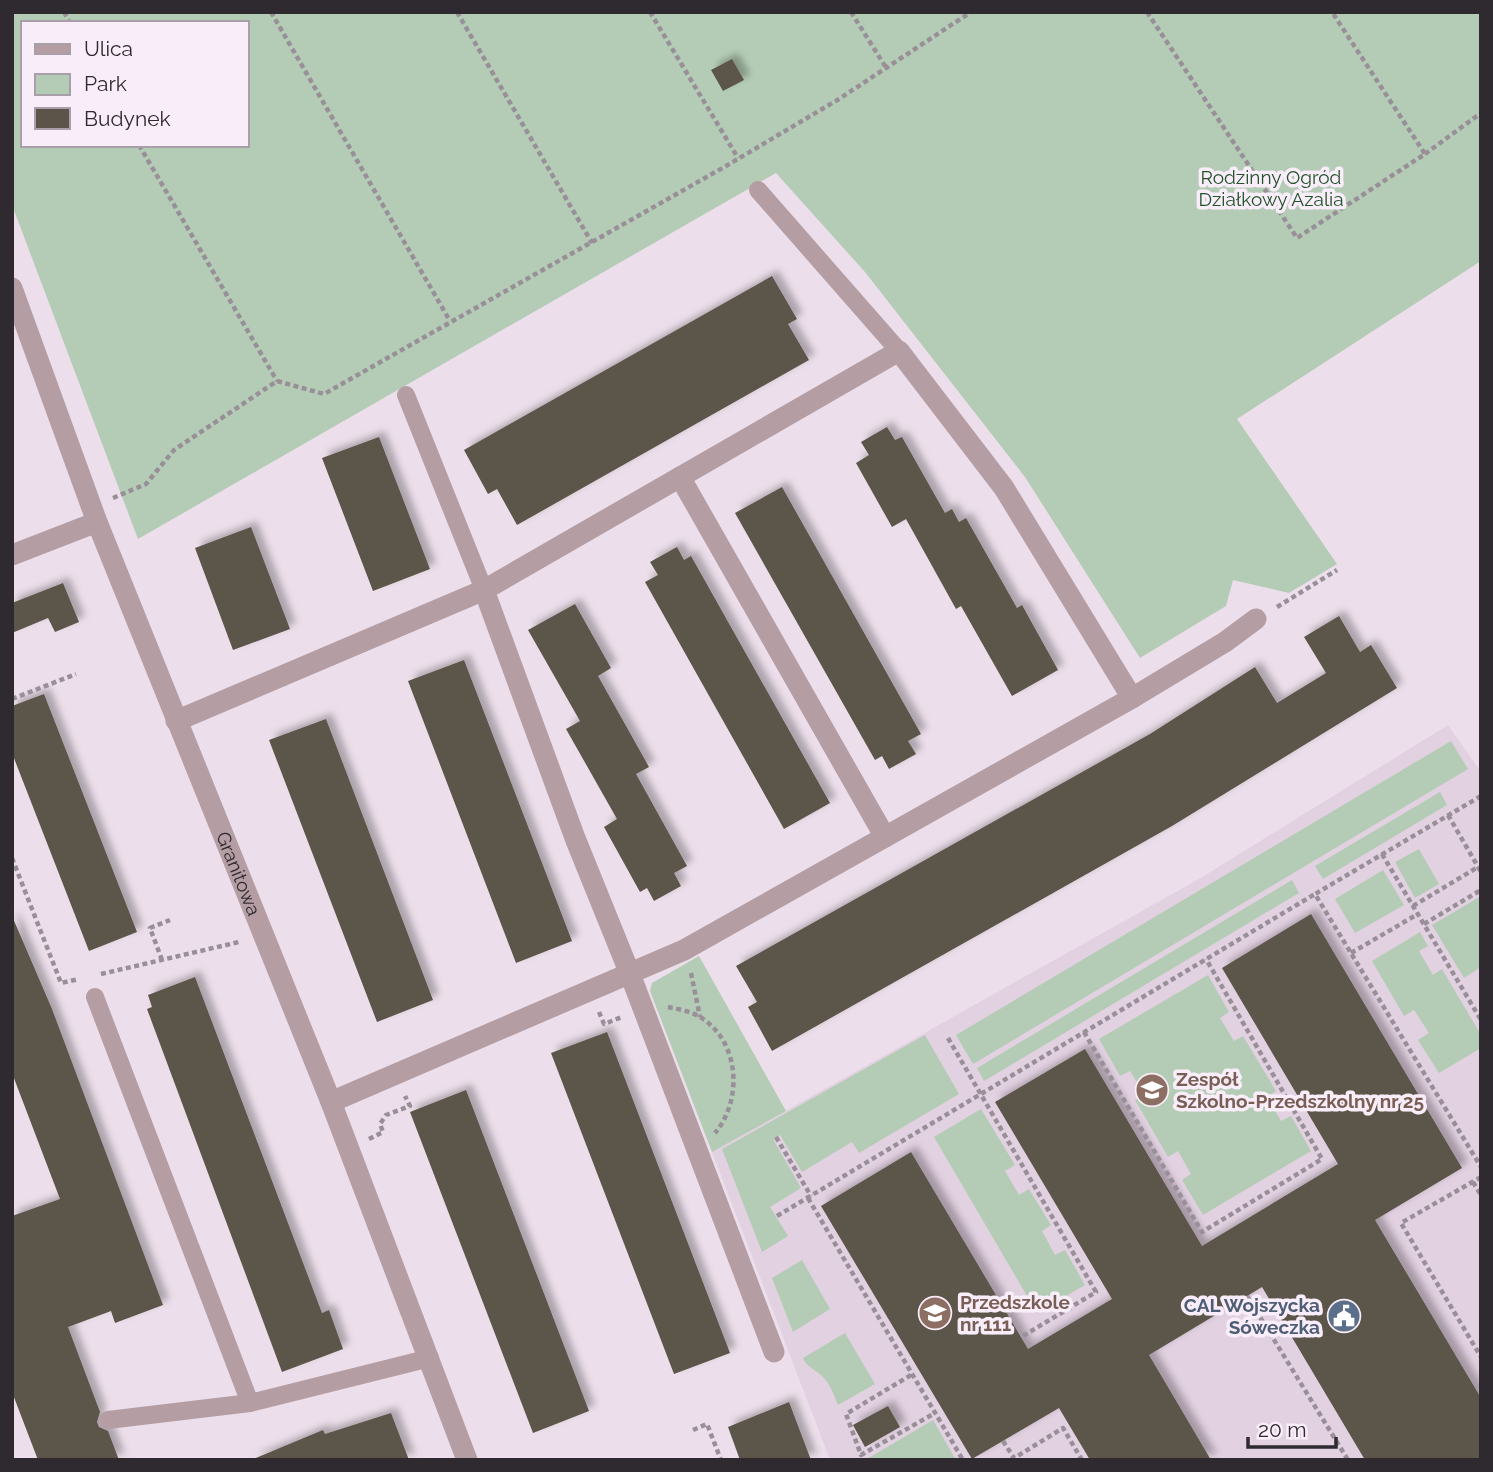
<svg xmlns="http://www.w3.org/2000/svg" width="1493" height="1472" font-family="Raleway,sans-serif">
	<defs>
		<filter id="shadow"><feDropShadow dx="6" dy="-6" stdDeviation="3.5" flood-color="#0004"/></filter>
	</defs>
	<rect width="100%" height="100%" fill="#ecdfeb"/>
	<path fill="#e2d1e1" d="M1448,725l33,47v688h-651l-118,-308 487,-273z"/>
	<path fill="#b4ccb5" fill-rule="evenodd" d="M12,12h1469v249l-244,158 100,145 -48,29 -56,-13 -7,26 -86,52 -115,-181 -160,-205 -89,-99 -638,366 -126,-334zM23,23h224v122h-224z
		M1451,741l17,28 -495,295 -17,-29z
		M1440,792l7,13 -124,74 -8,-13z
		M1419,849l20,35 -24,14 -20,-36z
		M1383,870l21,35 -49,28 -20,-34z
		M1292,880l7,13 -315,188 -7,-13z
		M1481,896v71l-17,11 -32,-53z
		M1420,932l8,14 -9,5 14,24 9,-6 39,66v13l-42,25 -21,-33 11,-7 -15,-23 -10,6 -32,-55z
		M699,956l87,155 -74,41 -62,-161 2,-8z
		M1208,975l21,37 -9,6 14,23 9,-5 33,55 -9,6 14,24 10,-5 20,35 -108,64 -21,-35 9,-6 -13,-23 -10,6 -33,-57 9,-6 -14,-23 -10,5 -21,-37z
		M925,1035l34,59 -100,59 -7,-11 -50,30 -22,-37 -7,4 28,49 -31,19 18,29 -26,16 -40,-103z
		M981,1109l34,56 -10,6 14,24 10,-6 22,36 -9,6 13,24 10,-5 20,35 -48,28 -103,-176z
		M802,1260l28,49 -37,23 -21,-54z
		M845,1333l30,51 -37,21c-4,-10 -7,-19 -14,-27 -7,-8 -17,-10 -21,-20z
		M933,1420l23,40h-91z"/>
	<path fill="#5c5448" filter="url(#shadow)" d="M732,59l12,21 -21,11 -12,-21z
		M772,276l25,43 -9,5 21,36 -292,165 -20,-36 -9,5 -24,-44z
		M887,427l8,13 7,-3 43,76 7,-4 7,13 7,-4 51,90 5,-3 36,65 -46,26 -51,-90 -5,3 -50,-90 -14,8 -36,-64 13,-8 -8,-13z
		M379,437l51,132 -57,22 -51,-133z
		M782,487l139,247 -13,7 8,13 -27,15 -7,-13 -7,4 -140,-247z
		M251,527l39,102 -57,21 -38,-102z
		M677,547l7,13 7,-4 139,247 -46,26 -139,-247 13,-7 -8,-13z
		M63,583l16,39 -24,10 -7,-14 -36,15v-30z
		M575,604l36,64 -13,8 51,91 -13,7 51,92 -13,7 7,13 -27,15 -7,-13 -7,4 -36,-65 13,-8 -51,-90 14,-8 -52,-91z
		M1339,616l21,36 11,-7 26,43 -225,138 -400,225 -24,-44 9,-5 -21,-36 414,-232 105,-67 22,36 49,-30 -22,-36z
		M464,660l108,281 -56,22 -108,-282z
		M44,694l93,238 -48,19 -77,-198v-47z
		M326,719l107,281 -56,22 -108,-282z
		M1311,914l151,254 -87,52 106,178v62h-116l-103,-173 -113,68 62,105h-121l-31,-52 -87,51 -151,-253 90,-54 117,197 84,-50 -117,-197 90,-53 117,197 136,-82 -116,-196z
		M12,916l40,93 111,296 -48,18 -4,-12 -43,16 32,85 -3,10 2,5 9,4 11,29h-81l-26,-68v-176l48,-17 -48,-126z
		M195,977l127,336 7,-3 14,39 -61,23 -135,-363 5,-2 -4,-12z
		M607,1032l123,321 -56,21 -123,-321z
		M466,1090l123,321 -56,22 -123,-321z
		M789,1402l22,58h-71l-12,-33z
		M888,1406l12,21 -35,20 -12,-22z
		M391,1413l18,47h-158l72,-30 2,4z"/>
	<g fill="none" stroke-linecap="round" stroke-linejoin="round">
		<path stroke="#988f98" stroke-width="4.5" stroke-dasharray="5 3.5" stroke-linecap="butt" d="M64,12l6,11
			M271,12l179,309
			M457,12l135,231
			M650,12l88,146
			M851,12l34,54
			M1147,12l150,226 128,-84 -93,-142
			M139,145l138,236
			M1425,154l56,-41
			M113,498l33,-14 28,-34 103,-69 47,13 402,-228 113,-67 132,-87
			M1277,607l60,-37
			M12,699l64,-25
			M1481,796l-166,98 166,273
			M1448,815l33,57
			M1382,854l99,166
			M12,858l49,125 18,-4
			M1413,906l65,-39
			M1424,924l57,-34
			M1351,953l67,-39
			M162,960l-12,-32 20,-8
			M691,973l9,44
			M101,974l138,-32
			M668,1007c10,2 22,4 32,10 40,24 43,83 15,116
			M599,1012l5,12 18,-7
			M1084,1032l118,200 120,-73 -116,-200
			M948,1038l148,254 -73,44
			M776,1137l35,59
			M369,1139l14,-7 -3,-8 6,-9 24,-9 -5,-10
			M1481,1177l-80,46 80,134
			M1473,1182l8,13
			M808,1198l155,262
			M777,1216l538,-322
			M1247,1296l101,164
			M911,1375l-65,39 15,41 74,-42
			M693,1430l14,-6 14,36
			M1003,1441l11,17
			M1011,1460l52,-32 19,32"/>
		<path stroke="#b49ea4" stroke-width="18" d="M758,190l141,161
			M406,395l78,195
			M95,997l155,406 180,-45
			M108,1420l142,-17"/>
		<g stroke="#b49ea4" stroke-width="21">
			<path id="s1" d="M12,288l85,234 234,580 136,358"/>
			<path d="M680,477l205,360"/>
			<path d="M12,555l85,-33"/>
			<path d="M484,590l91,248 55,136 144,378"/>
			<path d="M176,721l308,-131 415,-239 105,137 128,210"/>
			<path d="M331,1102l353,-152 448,-252 93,-56 31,-23"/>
		</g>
	</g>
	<defs>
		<symbol id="school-disc" viewBox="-11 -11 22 22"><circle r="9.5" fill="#8d6e63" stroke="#f9edf9"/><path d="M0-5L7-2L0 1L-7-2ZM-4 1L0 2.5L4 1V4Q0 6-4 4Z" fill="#fff"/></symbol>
		<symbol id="civic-disc" viewBox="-11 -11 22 22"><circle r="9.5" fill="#5c6f8a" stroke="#f9edf9"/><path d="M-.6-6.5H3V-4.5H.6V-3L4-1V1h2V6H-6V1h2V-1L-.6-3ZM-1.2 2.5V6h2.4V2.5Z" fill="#fff"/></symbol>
	</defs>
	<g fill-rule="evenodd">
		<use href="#school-disc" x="1133" y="1071" width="38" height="38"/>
		<use href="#school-disc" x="916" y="1294" width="38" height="38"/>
		<use href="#civic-disc" x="1325" y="1297" width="38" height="38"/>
	</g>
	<g text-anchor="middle" stroke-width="7" stroke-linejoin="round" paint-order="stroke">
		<g font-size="19" fill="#205328" stroke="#f9edf9">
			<text x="1271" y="184">Rodzinny Ogród<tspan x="1271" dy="22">Działkowy Azalia</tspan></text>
		</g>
		<g font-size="19" fill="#2f2a2f" stroke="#f9edf9">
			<text dy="7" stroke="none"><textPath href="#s1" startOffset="628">Granitowa</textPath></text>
		</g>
		<g font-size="19" font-weight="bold" fill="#785e54" stroke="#f9edf9" text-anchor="start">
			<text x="1176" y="1086">Zespół<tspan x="1176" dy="22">Szkolno-Przedszkolny nr 25</tspan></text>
			<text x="960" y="1309">Przedszkole<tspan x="960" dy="22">nr 111</tspan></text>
		</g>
		<g font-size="19" font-weight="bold" fill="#4e5e75" stroke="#f9edf9" text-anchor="end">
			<text x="1320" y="1312">CAL Wojszycka<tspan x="1320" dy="22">Sóweczka</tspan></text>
		</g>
	</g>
	<rect width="1493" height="1472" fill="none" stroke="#2f2a2f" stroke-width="28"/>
	<rect x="21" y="21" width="228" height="126" fill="#f9edf9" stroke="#a89fa8" stroke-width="2"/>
	<rect x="35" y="44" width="35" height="10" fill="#b49ea4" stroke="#a89fa8" stroke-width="2"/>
	<text x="84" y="56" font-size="21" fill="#2f2a2f">Ulica</text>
	<rect x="35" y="74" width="35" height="21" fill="#b4ccb5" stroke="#a89fa8" stroke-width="2"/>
	<text x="84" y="91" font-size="21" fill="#2f2a2f">Park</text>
	<rect x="35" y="108" width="35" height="21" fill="#5c5448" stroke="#a89fa8" stroke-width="2"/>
	<text x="84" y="126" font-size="21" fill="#2f2a2f">Budynek</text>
	<path d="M1248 1437v10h88v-10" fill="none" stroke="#2f2a2f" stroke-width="3.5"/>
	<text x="1258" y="1437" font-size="21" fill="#2f2a2f" stroke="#f9edf9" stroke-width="5" paint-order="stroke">20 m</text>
</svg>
